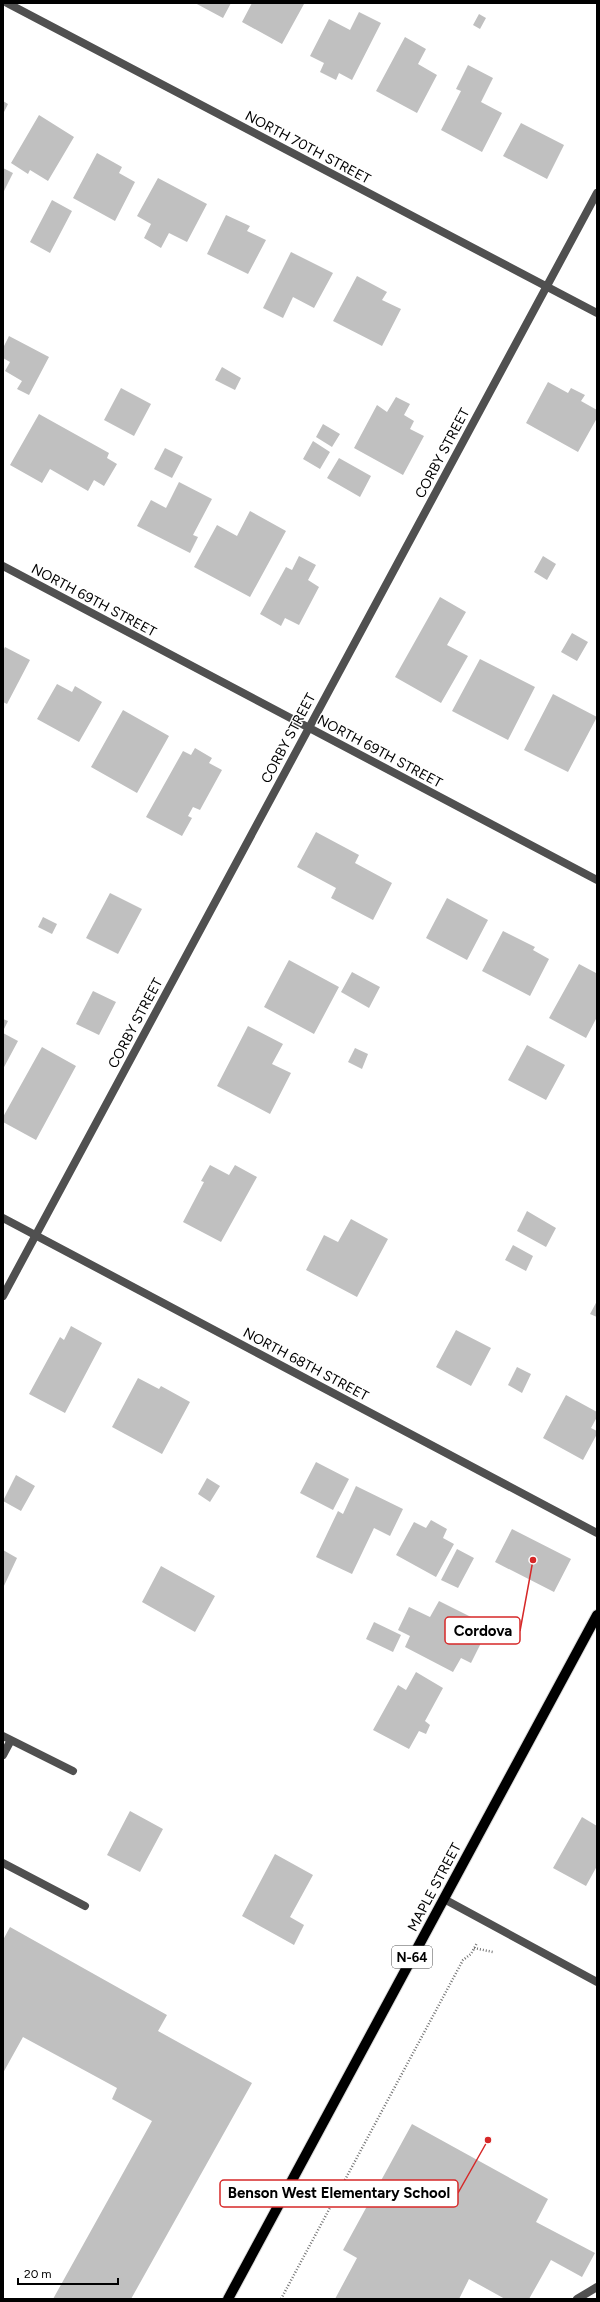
<svg xmlns="http://www.w3.org/2000/svg" width="600" height="2302" font-family="Figtree,sans-serif">
	<rect width="100%" height="100%" fill="#fff"/>
	<path fill="#c0c0c0" d="M195,3h36l-8,15z
		M252,3h50l2,1 -22,40 -40,-22z
		M359,12l22,11 -29,57 -13,-7 -3,7 -16,-8 4,-9 -14,-7 19,-37 21,11z
		M479,14l7,4 -6,11 -7,-4z
		M405,37l21,12 -8,15 19,11 -20,38 -41,-22z
		M468,65l25,13 -12,24 21,11 -20,39 -41,-22 20,-39 -5,-2z
		M3,101l5,3 -5,10z
		M39,115l35,22 -26,44 -18,-11 -2,4 -17,-11z
		M521,123l43,22 -17,34 -44,-23z
		M97,153l25,14 -3,6 16,9 -20,39 -42,-23z
		M3,168l10,5 -10,20z
		M158,178l49,26 -20,38 -18,-9 -8,15 -17,-10 7,-14 -14,-8z
		M52,200l20,11 -22,42 -20,-11z
		M226,215l24,11 -3,5 19,9 -18,34 -41,-20z
		M291,252l42,21 -19,35 -21,-11 -10,21 -20,-10z
		M357,276l30,16 -5,8 19,9 -19,37 -49,-25z
		M9,336l40,21 -20,38 -12,-6 5,-8 -17,-10 5,-9 -7,-4v-10z
		M222,367l19,11 -6,12 -20,-10z
		M548,382l20,11 3,-5 14,7 -4,6 16,9v8l-19,34 -52,-29z
		M121,388l30,16 -17,32 -30,-16z
		M396,397l14,7 -6,11 10,6 -4,8 14,7 -21,39 -49,-27 23,-43 10,7z
		M39,414l70,39 -2,5 10,6 -13,22 -10,-6 -6,11 -38,-22 -8,14 -32,-18z
		M323,424l17,10 -8,13 -16,-10z
		M313,441l17,11 -10,17 -17,-10z
		M165,448l18,9 -11,21 -18,-9z
		M339,458l32,18 -11,21 -33,-19z
		M179,482l33,17 -19,36 5,2 -8,16 -53,-27 14,-26 15,8z
		M250,511l36,20 -36,66 -56,-30 23,-42 20,11z
		M299,556l17,9 -8,15 11,7 -20,38 -14,-7 -4,8 -21,-12 26,-47 6,3z
		M543,556l13,8 -9,16 -13,-8z
		M440,597l26,15 -19,33 21,11 -27,47 -46,-26z
		M572,633l16,9 -11,19 -16,-9z
		M5,647l25,13 -23,44 -4,-2v-51z
		M480,659l55,28 -27,53 -56,-29z
		M57,684l15,8 3,-6 27,16 -23,40 -42,-23z
		M553,694l44,23 -29,55 -44,-22z
		M123,710l46,26 -32,57 -46,-26z
		M195,748l17,10 -3,5 13,7 -22,40 -7,-3 -5,9 4,2 -10,18 -36,-19 37,-66 8,4z
		M316,832l43,23 -4,8 37,20 -19,37 -42,-22 5,-10 -39,-21z
		M110,893l32,16 -24,45 -32,-16z
		M447,898l41,22 -21,40 -41,-22z
		M43,917l14,7 -5,10 -14,-7z
		M503,931l32,16 -2,3 16,9 -19,37 -48,-25z
		M289,960l50,27 -25,47 -50,-27z
		M579,964l17,9 1,-2v46l-11,21 -37,-20z
		M352,972l28,15 -11,21 -28,-16z
		M93,991l23,11 -17,33 -23,-11z
		M3,1019l5,2 -5,10z
		M248,1026l35,18 -11,20 19,9 -21,41 -53,-28z
		M3,1033l15,8 -15,28z
		M527,1045l38,20 -19,35 -38,-20z
		M42,1047l34,19 -40,74 -33,-18v-5z
		M355,1048l13,6 -6,15 -14,-7z
		M210,1165l19,10 6,-10 22,12 -36,65 -38,-20 21,-40 -3,-1z
		M527,1211l29,17 -10,19 -29,-16z
		M351,1219l37,20 -31,58 -51,-27 18,-35 14,7z
		M513,1245l20,11 -7,15 -21,-11z
		M597,1301v16l-7,-3z
		M71,1326l31,17 -37,70 -36,-19 31,-57 4,3z
		M456,1330l35,18 -20,38 -35,-19z
		M517,1367l14,7 -9,19 -14,-8z
		M138,1378l21,11 2,-3 29,16 -28,52 -50,-27z
		M566,1395l31,17v5l-6,11 6,3v3l-14,26 -40,-22z
		M316,1462l33,17 -16,31 -33,-17z
		M16,1475l19,11 -14,25 -18,-10z
		M207,1478l13,8 -10,16 -12,-8z
		M356,1486l47,23 -13,27 -16,-8 -22,46 -36,-17 22,-46 5,3z
		M431,1520l16,9 -4,9 11,6 -18,33 -40,-22 18,-33 12,6z
		M512,1529l59,30 -17,33 -59,-30z
		M457,1549l17,9 -16,30 -17,-8z
		M3,1550l14,8 -14,30z
		M161,1566l54,30 -20,36 -53,-30z
		M439,1601l42,21 -9,16 9,5 -10,20 -10,-5 -8,14 -48,-25 5,-11 -12,-6 11,-23 21,10z
		M374,1622l27,13 -8,17 -27,-13z
		M416,1672l27,16 -18,33 5,4 -4,9 -7,-3 -10,18 -36,-19 25,-45 8,5z
		M130,1811l33,18 -23,43 -33,-17z
		M582,1817l15,9v40l-11,20 -33,-18z
		M275,1854l38,21 -23,42 14,8 -10,20 -52,-29z
		M10,1927l157,88 -9,16 94,52 -121,216h-78l99,-178 -40,-22 5,-11 -94,-51 -20,36v-133z
		M412,2124l136,75 -12,23 59,31 -13,24 -31,-17 -22,39h-24l-36,-20 -10,20h-124l22,-41 -14,-8z"/>
	<g fill="none" stroke-linecap="round" stroke-linejoin="round">
		<defs>
			<path id="primary" d="M228,2299l369,-684"/>
		</defs>
		<use href="#primary" stroke="#dbdbdb" stroke-width="12"/>
		<path stroke="#727272" stroke-width="2.5" stroke-dasharray="1 2" stroke-linecap="butt" d="M474,1948l19,4
			M281,2299l182,-339 8,-6 6,-11"/>
		<path stroke="#505050" stroke-width="8" d="M3,1736l70,35
			M3,1755l8,-15
			M577,2299l20,-12"/>
		<path stroke="#505050" stroke-width="8" d="M7,3l590,310
			M3,566l594,314
			M3,1218l594,315
			M3,1296l594,-1103
			M3,1863l82,43
			M444,1899l153,83"/>
		<use href="#primary" stroke="#000" stroke-width="10"/>
	</g>
	<g text-anchor="middle" stroke-width="3" stroke-linejoin="round" paint-order="stroke">
		<rect fill="#fff" stroke="#4c4c4c" stroke-width="1" x="392" y="1946" width="40" height="22" rx="3"/>
		<g font-size="13" font-weight="bold" fill="#000">
			<text x="412" y="1962">N-64</text>
		</g>
		<g font-size="14" fill="#000" stroke="#fff">
			<text transform="translate(308 147) rotate(28)" y="5">NORTH 70TH STREET</text>
			<text transform="translate(442 453) rotate(-62)" y="5">CORBY STREET</text>
			<text transform="translate(94 600) rotate(28)" y="5">NORTH 69TH STREET</text>
			<text transform="translate(288 738) rotate(-62)" y="5">CORBY STREET</text>
			<text transform="translate(380 751) rotate(28)" y="5">NORTH 69TH STREET</text>
			<text transform="translate(135 1023) rotate(-62)" y="5">CORBY STREET</text>
			<text transform="translate(306 1364) rotate(28)" y="5">NORTH 68TH STREET</text>
			<text transform="translate(434 1887) rotate(-62)" y="5">MAPLE STREET</text>
		</g>
	</g>
	<path fill="none" stroke="#d62828" stroke-width="1.5" d="M533 1560L520 1631M488 2140L458 2193"/>
	<g fill="#d62828" stroke="#fff" stroke-width="1.5">
		<circle cx="533" cy="1560" r="4"/>
		<circle cx="488" cy="2140" r="4"/>
	</g>
	<g fill="#fff" stroke="#d62828" stroke-width="1.5">
		<rect x="445" y="1617" width="75" height="27" rx="4"/>
		<rect x="220" y="2180" width="238" height="27" rx="4"/>
	</g>
	<g font-size="15" text-anchor="middle" font-weight="bold" fill="#000">
		<text x="483" y="1636">Cordova</text>
		<text x="339" y="2198">Benson West Elementary School</text>
	</g>
	<rect width="600" height="2302" fill="none" stroke="#000000" stroke-width="8"/>
	<path d="M18 2278v6h100v-6" fill="none" stroke="#000000" stroke-width="2"/>
	<text x="24" y="2278" font-size="12" fill="#000000" stroke="#ffffff" stroke-width="3" paint-order="stroke">20 m</text>
</svg>
